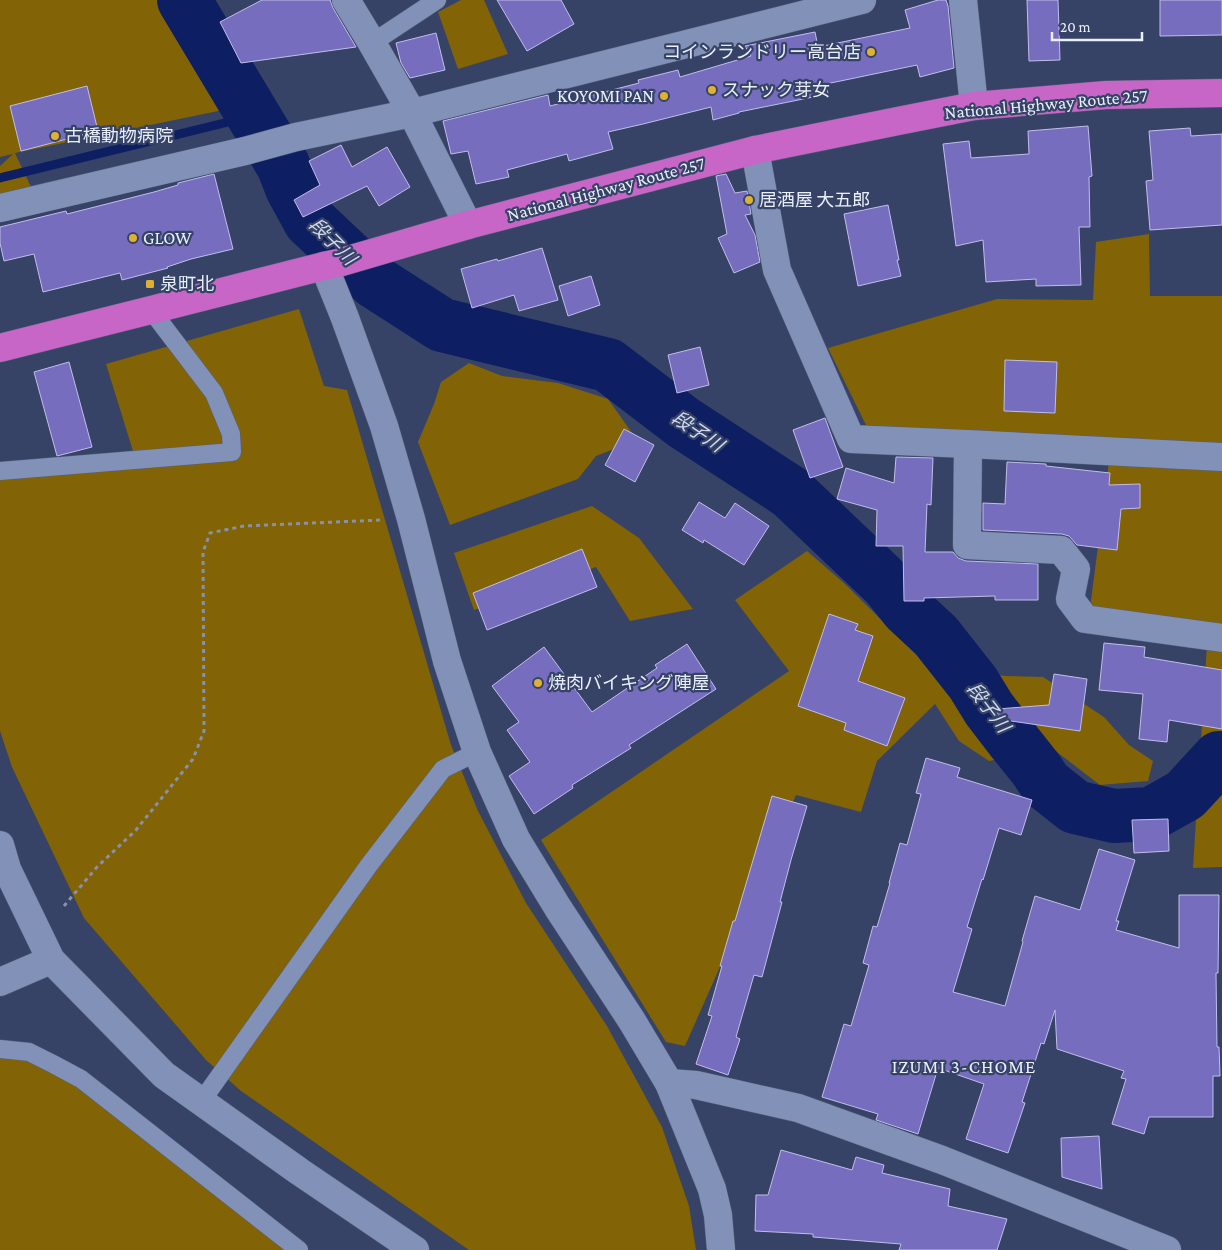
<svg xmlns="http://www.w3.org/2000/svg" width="1222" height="1250" font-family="'Crimson Pro','Noto Sans JP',serif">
	<rect width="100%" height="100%" fill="#364366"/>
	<path fill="#826305" d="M0,0h159l64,110 -208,43 23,49 -38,11v-47l13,-12 -13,3z
		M461,0h23l24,54 -50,15 -20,-57z
		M1149,234l1,62h72v571l-29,1 15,-240 -118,-20 21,-162 -245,-21 -38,-77 169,-49 96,1 3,-58z
		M299,309l25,77 23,4 104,355 27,66 48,92 81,123 55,101 27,79 7,44h-227l-228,-159 -35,-31 -122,-142 -72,-151 -12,-36v-252l137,-15 -31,-100z
		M469,363l33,13 56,7 50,16 29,41 -41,16 -18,23 -128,46 -32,-83 16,-38 7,-22z
		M592,506l47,32 54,71 -63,12 -34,-54 -122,43 -20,-57z
		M807,551l37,32 85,84 76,9 38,1 61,40 25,28 24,16 -5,20 -48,4 -47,-36 -64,12 -30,-20 -24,-37 -58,57 -16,51 -65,-17 -111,251 -19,-4 -125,-202 248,-169 -54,-71z
		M0,1056l19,2 37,14 45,32 192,146h-293z"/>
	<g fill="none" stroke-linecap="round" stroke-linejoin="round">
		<path stroke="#0e1e63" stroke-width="9" d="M0,178l253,-62"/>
		<path stroke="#0e1e63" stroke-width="54" d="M184,0l99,165 9,23 18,33 65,61 67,43 166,40 76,58 106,69 97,92 20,25 29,27 37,47 16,26 23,30 24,30 10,15 29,23 39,9 37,-2 34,-19 34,-37h3"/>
	</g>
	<path fill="#776dbf" stroke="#c0beea" d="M262,0h68l3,8 23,39 -115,16 -21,-41z
		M497,0h64l13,24 -47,27z
		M938,0h8l2,6 6,62 -34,9 -3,-12 -91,19 2,10 -89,18v1l-26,7 -2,-13 -68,17 -35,8 5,17 -44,12 -2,-7 -60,16 2,7 -33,7 -8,-33 -17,3 -8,-33 105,-26 2,11 89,-23 -1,-3 40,-10 2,7 71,-21 -6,-10 70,-14 3,15 92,-19 -5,-18z
		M1027,0h31l2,60 -31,1z
		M1160,0h62v35l-62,1z
		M436,33l9,37 -35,8 -9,-15 -5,-20z
		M87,86l11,45 -77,20 -11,-45z
		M1088,126l4,50 -3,1 1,50h-11l2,58 -45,1v-7l-50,3 -3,-42 -27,6 -13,-102 26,-3 2,17 58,-4 -1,-23z
		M1190,128l1,8 31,-2v91l-72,5 -4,-49 7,-1 -4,-49z
		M341,145l11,22 35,-20 23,40 -31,19 -12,-20 -64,31 -9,-17 26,-15 -11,-24z
		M214,174l19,75 -42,10 -24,8 1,1 -46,12 -2,-7 -77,19 -9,-38 -30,7 -4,-18v-16l66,-16 1,3 87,-22 24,-7v-2z
		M726,174l9,19 12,-2 4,23 -6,1 10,20 5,27 -26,11 -16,-35 9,-4 -11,-58z
		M888,205l11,55h-2l4,16 -43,10 -14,-72z
		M542,248l16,52 -39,11 -5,-16 -42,13 -11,-39 36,-10 1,2z
		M591,276l9,29 -32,11 -9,-30z
		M700,347l9,38 -32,8 -9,-38z
		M1005,360l52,2 -2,51 -51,-2z
		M69,362l23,85 -35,9 -23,-84z
		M825,418l18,49 -33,11 -17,-48z
		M624,429l30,16 -19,37 -30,-17z
		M896,457l37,1 -2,47 -4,-1 -2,48h28l5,6 8,3 72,3v36h-43v-4l-71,2v3h-20l-1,-55h-27l1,-36 -40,-11 9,-31 48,15z
		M1007,462l39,2v2l64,7 -1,12 31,-1v24l-19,1 -4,41 -40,-5 -8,-9 -7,-2 -79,-4v-27l22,1z
		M699,502l26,16 10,-15 34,23 -25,39 -40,-25 -1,3 -21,-13z
		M582,549l15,38 -110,43 -14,-37z
		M829,614l29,10 -3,6 18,6 -15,45 47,17 -18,48 -43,-16 2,-7 -48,-17z
		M1104,643l41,4 -1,10 78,13v59l-53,-9 -2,22 -28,-3 4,-45 -44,-4z
		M687,644l29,45 -87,56 2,3 -59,37 1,3 -39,26 -25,-38 21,-14 -23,-32 12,-8 -27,-36 52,-39 48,65 65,-44 -2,-3z
		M1054,674l33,5 -7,52 -83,-12v-10l52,-4z
		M926,758l34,10 -3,9 75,23 -11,35 -22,-7 -16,52 -1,-1 -15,48 5,2 -19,63 52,14 18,-64 -1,-1 13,-45 45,14 19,-61 36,11 -19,61h3l-3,9 63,18v-53h40l-1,78h-2l1,74h2l1,29h-7v41h-64l-5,17 -32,-10 14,-45 -5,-1 3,-7 -67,-22 -2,-39 -11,34 -3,-1 -19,59 3,1 -17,50 -42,-14 18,-55 -46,-16 -20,66 -42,-14 2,-6 -56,-17 22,-73 7,2 18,-61 -6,-2 10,-37 4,1 13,-44h-1l11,-40 7,2 14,-51 -5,-1z
		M772,796l35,10 -16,54 -11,42h2l-20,75 -8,-2 -18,62 4,2 -12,36 -32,-11 16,-48 -4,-1 14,-49h-2l13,-45h2z
		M1168,819l1,32 -35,2 -2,-33z
		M1099,1136l3,53 -40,-12 -1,-39z
		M781,1150l71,20 4,-13 28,8 -2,8 68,16 -2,17 59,13 -10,31h-98l2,-6 -88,-7v-3l-58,-3 1,-36h12z"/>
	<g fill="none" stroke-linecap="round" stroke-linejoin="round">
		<defs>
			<path id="lane" d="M372,43l65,-43
				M0,471l232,-19 -1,-18 -17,-41 -63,-83
				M0,1049l29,3 24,12 28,15 218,171
				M201,1102l168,-237 74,-96 34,-17"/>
			<path id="street" d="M346,0l26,43 40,70 56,112
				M963,0l11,106
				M755,150l22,120 74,169 117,5 254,13
				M968,444l-1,101 94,5 15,19 -6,30 15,20 137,19
				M669,1083l27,2 102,23 144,52 225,90"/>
			<path id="secondary" d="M0,208l245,-57 51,-14 116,-24 450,-113
				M324,266l21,52 39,108 27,93 36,142 30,91 39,87 42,69 74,113 37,62 43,106 6,26 3,35
				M0,845l7,24 44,91 113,115 136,97 115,78
				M0,982l51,-22"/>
			<path id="highway" d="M0,348l151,-38 173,-44 14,-3 130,-38 287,-75 143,-29 76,-15 132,-11 116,-2"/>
		</defs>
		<use href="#lane" stroke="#56607b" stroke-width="19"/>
		<use href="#street" stroke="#56607b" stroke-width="29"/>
		<use href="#secondary" stroke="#56607b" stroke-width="29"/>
		<use href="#highway" stroke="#56607b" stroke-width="29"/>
		<path stroke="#8791aa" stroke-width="3" stroke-dasharray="4 4" stroke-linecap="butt" d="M64,906l33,-39 39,-37 57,-71 11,-28 -1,-179 7,-19 34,-7 137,-6"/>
		<use href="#lane" stroke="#8191b8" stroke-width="18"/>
		<use href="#street" stroke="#8191b8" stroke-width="28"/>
		<use href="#secondary" stroke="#8191b8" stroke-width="28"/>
		<use href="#highway" stroke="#c766c7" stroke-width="28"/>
	</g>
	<g fill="#dfb133" stroke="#364366" stroke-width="2">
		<circle cx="871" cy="52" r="5"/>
		<circle cx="712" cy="90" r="5"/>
		<circle cx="664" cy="96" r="5"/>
		<circle cx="55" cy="136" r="5"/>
		<circle cx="749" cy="200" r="5"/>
		<circle cx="133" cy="238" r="5"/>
		<rect x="145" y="279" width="10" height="10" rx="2.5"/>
		<circle cx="538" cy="683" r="5"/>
	</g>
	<g text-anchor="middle" stroke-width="4.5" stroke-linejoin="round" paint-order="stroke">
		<g font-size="18" fill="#e9effc" stroke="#364366" text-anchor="start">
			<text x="861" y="58" text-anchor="end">コインランドリー高台店</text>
			<text x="722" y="96">スナック芽女</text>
			<text x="654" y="102" text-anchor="end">KOYOMI PAN</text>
			<text x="65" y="142">古橋動物病院</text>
			<text x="759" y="206">居酒屋 大五郎</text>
			<text x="143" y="244">GLOW</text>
			<text x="160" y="290">泉町北</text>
			<text x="548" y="689">焼肉バイキング陣屋</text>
		</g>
		<g font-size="18" fill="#e9effc" stroke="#364366">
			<text transform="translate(1046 104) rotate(-5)" y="6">National Highway Route 257</text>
			<text transform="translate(606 189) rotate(-15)" y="6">National Highway Route 257</text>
		</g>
		<g font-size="19" font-style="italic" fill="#d1daef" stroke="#364366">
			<text transform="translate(333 241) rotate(45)" y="7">段子川</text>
			<text transform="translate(698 431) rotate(34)" y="7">段子川</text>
			<text transform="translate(989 707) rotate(53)" y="7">段子川</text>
		</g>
		<g font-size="19" letter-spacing="1" fill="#e9effc" stroke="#364366">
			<text x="964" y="1073">IZUMI 3-CHOME</text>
		</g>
	</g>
	<path d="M1052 32v8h90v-8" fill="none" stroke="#e9effc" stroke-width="2.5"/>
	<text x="1060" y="32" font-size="15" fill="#e9effc" stroke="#364366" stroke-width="4" paint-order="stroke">20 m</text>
</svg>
